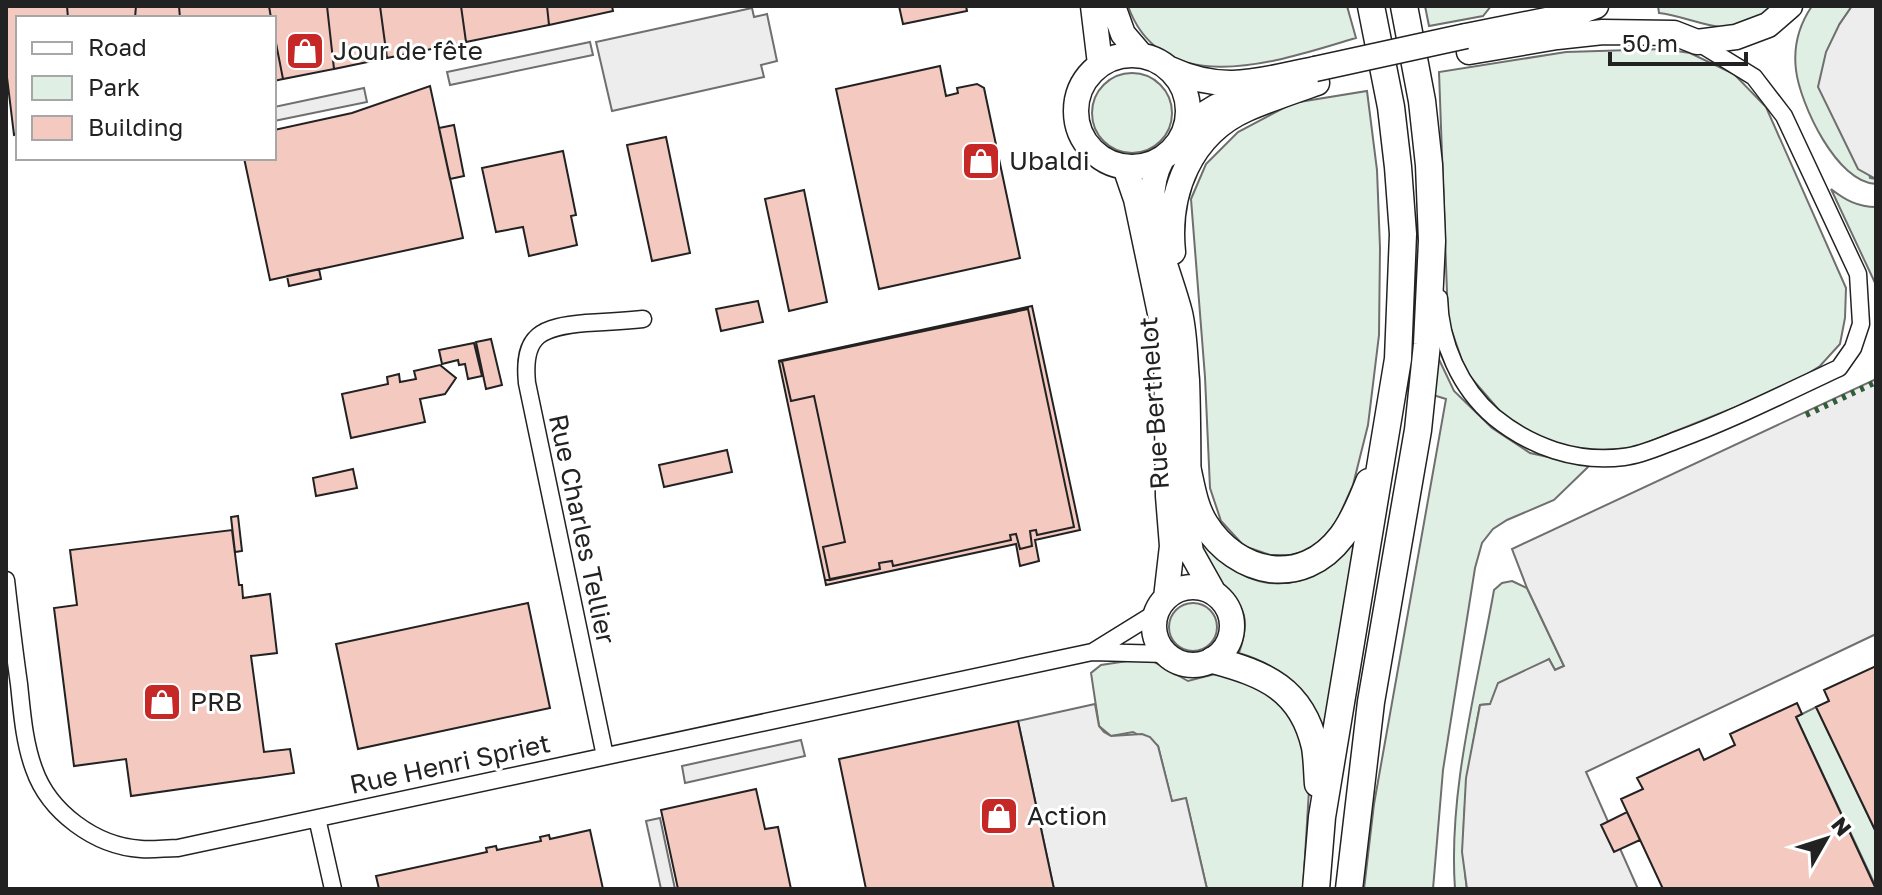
<svg xmlns="http://www.w3.org/2000/svg" width="1882" height="895" font-family="'Golos Text',sans-serif">
	<rect width="100%" height="100%" fill="#fff"/>
	<path fill="#e0efe3" stroke="#6f6f6f" stroke-width="2" d="M1128,6h219l9,32c-71,21 -193,66 -228,-32z
		M1425,6h66l-8,10 -54,10z
		M1658,6h115c-6,5 -13,13 -20,17 -30,14 -64,-7 -94,-10z
		M1812,6h40l-13,19 31,153 6,1v5c-39,-1 -76,-80 -80,-114 -3,-24 3,-45 16,-64z
		M1664,49l26,4 44,21 32,33 80,181 -1,30 -5,26 -20,22 -30,19 -156,63 -52,3 -33,-10 -37,-16 -46,-53 -18,-52 -9,-248 127,-20z
		M1092 113a40 40 0 1 1 80 0a40 40 0 1 1-80 0Z
		M1367,91l10,79 3,78 -1,87 -11,90 -15,60 -17,38 -22,26 -22,6h-22l-26,-9 -23,-25 -11,-33 -5,-111 -14,-178 15,-35 32,-32 55,-29z
		M1831,189c14,11 27,18 45,18v78z
		M1435,351l19,40 38,37 38,25 59,13 -35,34 -47,20 -14,9 -11,14 -7,25 -32,202 -10,119h-69l10,-85 72,-405 -13,-4z
		M1198,528c9,11 17,26 28,35 33,29 77,26 109,-2 8,-7 14,-16 20,-24l-30,201c-24,-45 -33,-69 -86,-85 17,-49 -5,-49 -29,-82 -9,-12 -10,-29 -12,-43z
		M1512,581l15,7 37,78 -9,4 -6,-11 -59,45 -10,1c-12,63 -22,120 -13,184h-12c-7,-98 22,-202 39,-299l8,-7z
		M1169 627a24 24 0 1 1 48 0a24 24 0 1 1-48 0Z
		M1147,658l41,23 27,-7 18,1 45,25 24,33 7,57 -6,99h-96l-21,-90 -14,3 -14,-56 -25,-14 -22,4 -12,-10 -8,-53 10,-8z
		M1816,707l60,125v55l-80,-170z"/>
	<path fill="#ededed" stroke="#6f6f6f" stroke-width="2" d="M1852,6h24v173l-18,-10 -40,-82 8,-35 13,-27z
		M752,8l2,9 13,-3 10,47 -16,4 3,12 -152,34 -16,-69z
		M590,42l3,13 -143,30 -3,-13z
		M364,88l3,14 -93,19v-14z
		M1876,379v255l-290,138 52,117h-171l-5,-37 4,-74 14,-73 10,-1 8,-21 51,-24 6,11 9,-4 -37,-78 -15,-39z
		M1095,704l4,22 5,6 7,4 31,-2 8,3 8,9 14,55 14,-3 21,91h-153l-36,-168z
		M801,740l4,16 -120,27 -3,-17z
		M660,818l15,71h-14l-15,-68z"/>
	<path fill="#f3c9c0" stroke="#222" stroke-width="2" d="M6,6h61l1,12h-50v116l-4,1 -8,-66z
		M67,6h69l-1,12h-67z
		M136,6h43l1,12h-45z
		M179,6h90l2,12h-91z
		M269,6h58l7,63 -51,10 -9,-46v-15h-3z
		M327,6h53l7,52 -53,11z
		M380,6h81l5,36 -79,16z
		M461,6h86l2,19 -83,17z
		M547,6h65l1,5 -64,14z
		M899,6h67l1,5 -64,13z
		M274,33l9,46 -9,2z
		M940,66l6,30 12,-3 -1,-5 20,-4 7,4 36,170 -141,31 -43,-200z
		M430,86l33,152 -193,42 -26,-122h30v-28l78,-17z
		M454,125l10,51 -14,3 -11,-51z
		M666,137l24,116 -38,8 -25,-116z
		M563,151l13,64 -5,1 6,29 -48,11 -6,-29 -27,5 -14,-64z
		M804,190l23,112 -38,9 -24,-112z
		M319,269l2,10 -32,7 -2,-10z
		M758,301l5,21 -42,9 -5,-22z
		M1032,306l48,224 -45,10 4,21 -19,5 -4,-22 -190,41 -1,-5 55,-11 -1,-6 13,-2 1,5 118,-26 -1,-5 6,-1 4,15 12,-3 -2,-15 6,-1 1,5 37,-8 -46,-218 -250,52z
		M1028,309l46,218 -37,8 -1,-5 -6,1 2,15 -12,3 -4,-15 -6,1 1,5 -118,26 -1,-5 -13,2 1,6 -50,11 -7,-33 22,-5 -31,-146 -23,5 -9,-40z
		M491,339l11,46 -16,4 -10,-47z
		M474,343l8,33 -14,3 -3,-15 -6,1 -1,-5 -16,4 -3,-14z
		M782,361l9,40 23,-5 31,146 -22,5 7,33h-5l-46,-218z
		M440,365l16,13 -11,16 -25,5 5,23 -74,16 -9,-44 46,-10 -1,-7 12,-3 1,8 16,-3 -2,-8z
		M727,450l5,22 -68,15 -5,-22z
		M353,469l4,19 -41,8 -3,-18z
		M238,516l4,35 -7,1 -4,-35z
		M232,530l7,55h3l1,13 27,-4 7,59 -26,3 13,96 26,-3 4,24 -163,23 -5,-37 -52,7 -20,-158 23,-3 -7,-55z
		M528,603l22,105 -192,41 -22,-105z
		M1876,666v166l-60,-125 13,-6 -5,-11z
		M1797,703l5,11 -6,3 80,172h-213l-42,-90 22,-10 -6,-11 62,-29 5,11 31,-15 -5,-11z
		M1018,721l36,168h-188l-27,-130z
		M756,789l9,40 13,-2 13,62h-113l-17,-79z
		M1627,812l13,28 -26,12 -13,-27z
		M590,830l13,59h-224l-3,-13 111,-24 -1,-4 10,-2 1,4 44,-9 -1,-4 9,-2 1,4z"/>
	<g fill="none" stroke-linecap="round" stroke-linejoin="round">
		<defs>
			<path id="street" d="M1439,298c1,45 21,90 55,119 37,30 82,46 130,40 18,-2 37,-11 53,-17 55,-20 108,-47 162,-72l14,-20 8,-24 -3,-50 -74,-158 -30,-39 -57,-35
				M6,580c4,35 8,69 13,104 3,28 5,58 15,85 15,43 61,77 107,80 12,1 25,-1 37,-1l914,-196 74,2
				M1094,651l63,-39
				M605,756l-78,-373c-5,-49 15,-56 59,-60 19,-1 38,-2 57,-4
				M317,818l16,71"/>
			<path id="secondary" d="M1093,6l7,58
				M1113,6l10,28 18,21
				M1466,36l105,-21 25,-9
				M1469,52l88,-15 46,-5 71,1 23,9 39,-5 32,-12 22,-19
				M1076 111a56 56 0 1 1 112 0a56 56 0 1 1-112 0Z
				M1170,69c54,25 90,11 145,0
				M1184,134c21,-25 40,-34 72,-40
				M1162,159c-26,47 6,106 18,154 5,21 5,45 7,67 2,53 1,106 2,159l2,13 23,41
				M1125,167l11,32 30,143 2,154 4,50 -6,52
				M1173,252c-6,-59 17,-118 74,-143 23,-10 47,-18 70,-26
				M1154 626a39 39 0 1 1 78 0a39 39 0 1 1-78 0Z"/>
			<path id="primary" d="M1188,471c4,18 7,37 17,53 32,51 97,65 137,12 12,-16 20,-36 27,-54
				M1213,660c52,14 89,29 102,87 2,12 2,24 3,37
				M1316,889l6,-72 76,-458 5,-125 -5,-67 -7,-60 -20,-101
				M1349,889l22,-187 47,-272 9,-86 5,-103 -3,-76 -7,-64 -18,-95"/>
		</defs>
		<use href="#street" stroke="#222" stroke-width="19"/>
		<use href="#secondary" stroke="#222" stroke-width="27"/>
		<use href="#primary" stroke="#222" stroke-width="29"/>
		<use href="#street" stroke="#fff" stroke-width="16"/>
		<use href="#secondary" stroke="#fff" stroke-width="24"/>
		<use href="#primary" stroke="#fff" stroke-width="26"/>
		<defs>
			<path id="secondary-bridge" d="M1315,69l151,-33"/>
		</defs>
		<use href="#secondary-bridge" stroke="#222" stroke-width="27" stroke-linecap="butt"/>
		<use href="#secondary-bridge" stroke="#fff" stroke-width="24"/>
		<path stroke="#2f5e38" stroke-width="6" stroke-dasharray="4 6" stroke-linecap="butt" d="M1806,415l70,-33"/>
	</g>
	<defs>
		<symbol id="shop-square" viewBox="-11 -11 22 22"><rect x="-9" y="-9" width="18" height="18" rx="4" fill="#c62828" stroke="#fff"/><path d="M-5-2.5h2.3a2.7 3.5 0 0 1 5.4 0H5L5.5 6h-11ZM-1.5-2.5h3a1.5 2.3 0 0 0-3 0Z" fill="#fff"/></symbol>
	</defs>
	<g fill-rule="evenodd">
		<use href="#shop-square" x="283" y="29" width="44" height="44"/>
		<use href="#shop-square" x="959" y="139" width="44" height="44"/>
		<use href="#shop-square" x="140" y="680" width="44" height="44"/>
		<use href="#shop-square" x="977" y="794" width="44" height="44"/>
	</g>
	<g text-anchor="middle" stroke-width="6" stroke-linejoin="round" paint-order="stroke">
		<g font-size="26" fill="#222" stroke="#fff" text-anchor="start">
			<text x="333" y="60">Jour de fête</text>
			<text x="1009" y="170">Ubaldi</text>
			<text x="190" y="711">PRB</text>
			<text x="1027" y="825">Action</text>
		</g>
		<g font-size="26" fill="#222" stroke="#fff">
			<text transform="translate(1154 403) rotate(-94)" y="9">Rue Berthelot</text>
			<text transform="translate(582 529) rotate(78)" y="9">Rue Charles Tellier</text>
			<text transform="translate(450 764) rotate(-12)" y="9">Rue Henri Spriet</text>
		</g>
	</g>
	<rect width="1882" height="895" fill="none" stroke="#222222" stroke-width="16"/>
	<rect x="16" y="16" width="260" height="144" fill="#ffffff" stroke="#a7a7a7" stroke-width="2"/>
	<rect x="32" y="42" width="40" height="12" fill="#ffffff" stroke="#a7a7a7" stroke-width="2"/>
	<text x="88" y="56" font-size="24" fill="#222222">Road</text>
	<rect x="32" y="76" width="40" height="24" fill="#e0efe3" stroke="#a7a7a7" stroke-width="2"/>
	<text x="88" y="96" font-size="24" fill="#222222">Park</text>
	<rect x="32" y="116" width="40" height="24" fill="#f3c9c0" stroke="#a7a7a7" stroke-width="2"/>
	<text x="88" y="136" font-size="24" fill="#222222">Building</text>
	<g transform="translate(1826 839) rotate(51)" stroke="#ffffff" stroke-width="6" paint-order="stroke">
	<path d="M0-6L14 30L0 20L-14 30Z" fill="#222222"/>
	<text y="-12" font-size="22" font-weight="bold" text-anchor="middle" fill="#222222">N</text>
	</g>
	<path d="M1610 52v12h136v-12" fill="none" stroke="#222222" stroke-width="4"/>
	<text x="1622" y="52" font-size="24" fill="#222222" stroke="#ffffff" stroke-width="6" paint-order="stroke">50 m</text>
</svg>
